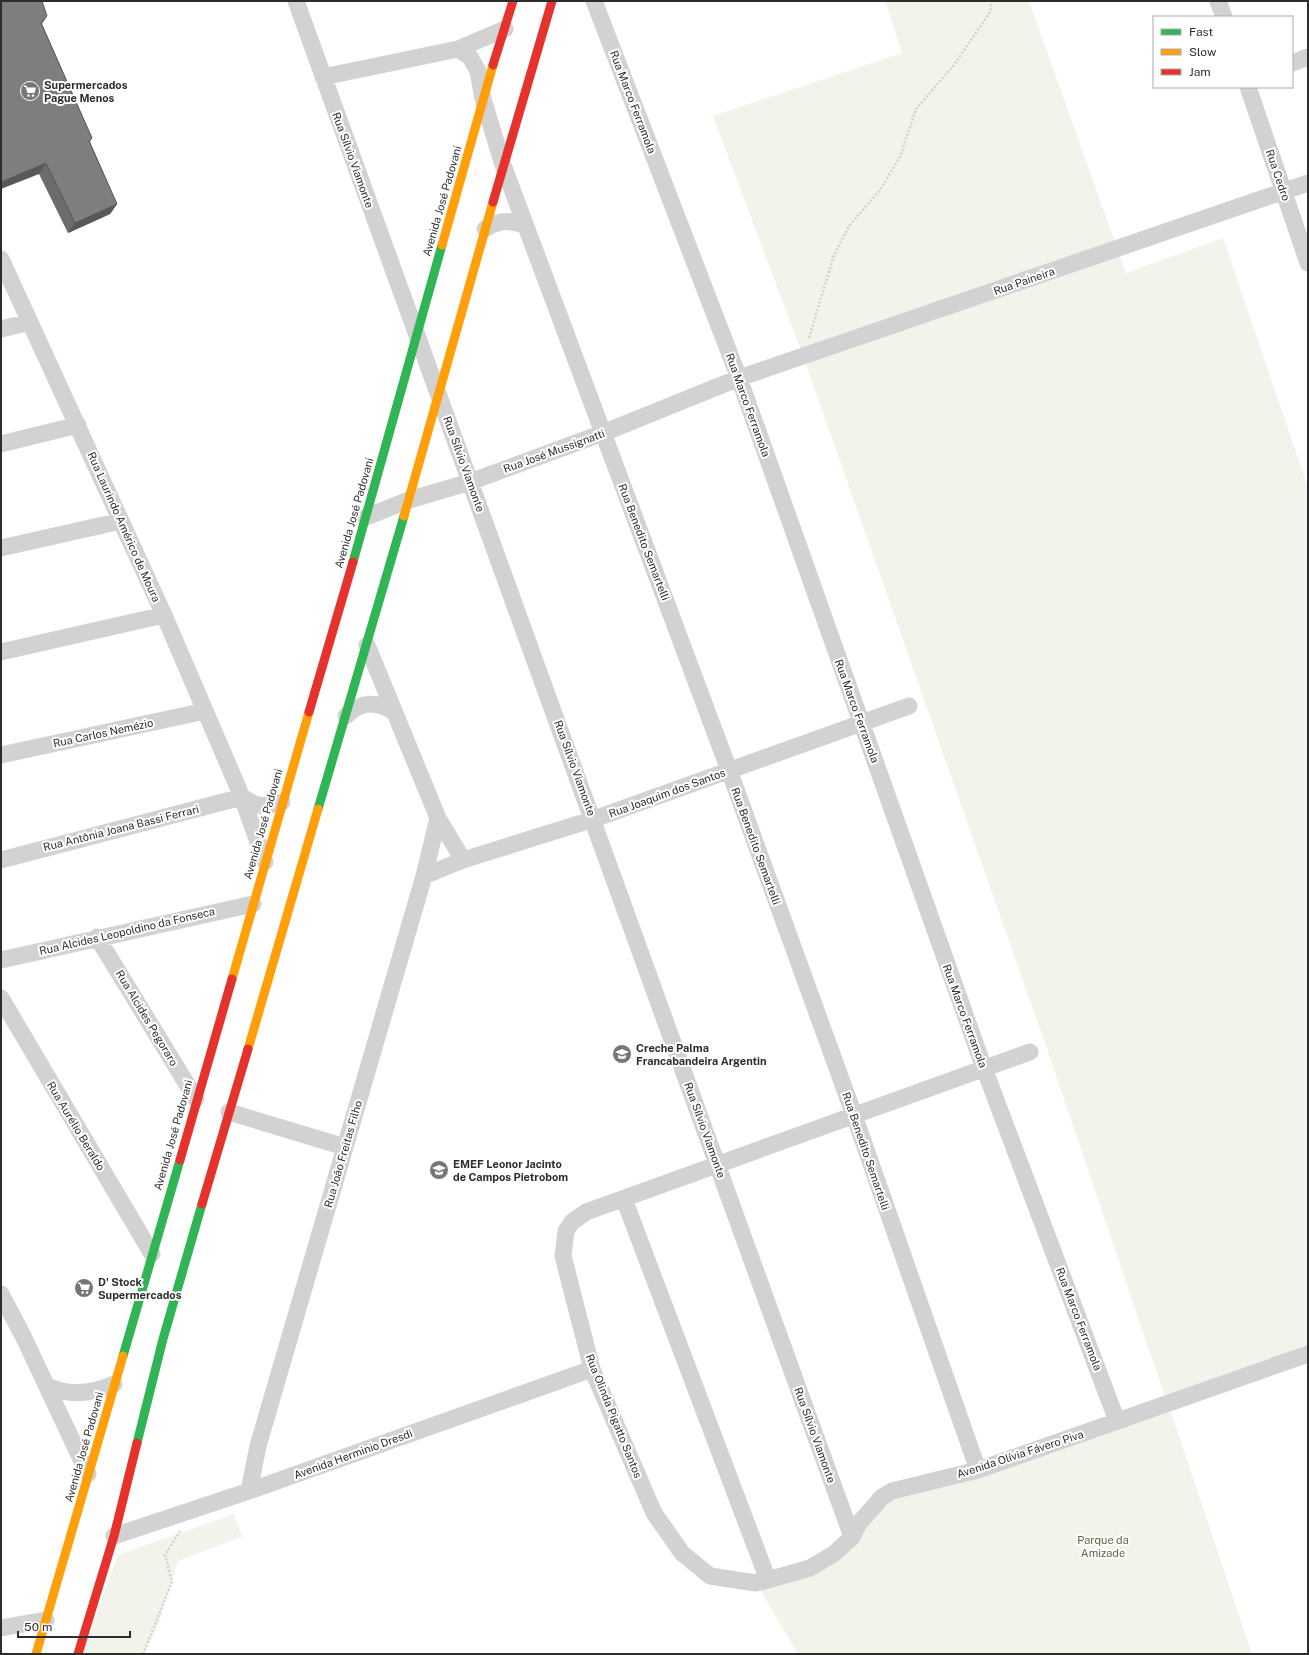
<svg xmlns="http://www.w3.org/2000/svg" width="1309" height="1655" font-family="'Public Sans',sans-serif">
	<rect width="100%" height="100%" fill="#fff"/>
	<path fill="#f2f4eb" d="M885,1h144l97,272 97,-35 85,249v865l-141,51 -120,-354 -244,-693 -90,-240 189,-63z
		M1171,1412l81,242h-454l-42,-71 56,-12 68,-67z
		M234,1514l8,23 -64,24 -20,65 -14,28h-62l36,-99z"/>
	<g fill="none" stroke-linecap="round" stroke-linejoin="round">
		<path stroke="#d2d2d2" stroke-width="2.5" stroke-dasharray="2 2" stroke-linecap="butt" d="M809,338l25,-83 15,-29 31,-36 20,-33 16,-48 38,-44 36,-53 2,-11
			M143,1654l29,-72 -7,-27 15,-24"/>
		<path stroke="#d2d2d2" stroke-width="17" d="M296,1l556,1536
			M594,1l145,377 245,690 133,353
			M1218,1l6,16
			M458,49l12,8 8,14 5,28 20,66 226,605 125,345 124,355
			M1292,63l16,-6
			M323,77l135,-28 47,-20
			M1248,87l60,176
			M485,229c13,-9 26,-10 41,-3
			M1,259l163,356 78,182 23,65
			M1,329l29,-7
			M1,444l77,-19
			M366,517l43,-17 61,-18 133,-49 136,-55 569,-195
			M1,548l120,-27
			M367,645l71,173 25,42
			M1,652l163,-37
			M346,716c14,-15 32,-15 48,-4
			M1,755l204,-44
			M242,797c17,11 22,10 40,5
			M1,860l241,-63
			M424,876l39,-16 131,-41 315,-113
			M97,937l99,162
			M1,960l252,-56
			M1,998l151,256
			M1030,1052l-444,160 -14,10 -6,9 -3,25 29,113 62,144 28,40 28,23 46,7 26,-7 28,-8 25,-15 17,-16 7,-14 18,-20 5,-6 10,-6 86,-21 330,-116
			M229,1112l116,35
			M624,1199l144,381
			M1,1294l23,44 64,136
			M47,1386c22,10 45,8 67,-2
			M249,1491l9,-45 166,-570 14,-58
			M114,1536l135,-45 343,-122
			M1,1628l45,-8"/>
		<path stroke="#30b455" stroke-width="9" d="M353,562l89,-317
			M318,809l86,-293
			M123,1356l57,-196
			M137,1443l26,-104 39,-135"/>
		<path stroke="#ff9f0a" stroke-width="9" d="M442,245l51,-180
			M404,516l89,-314
			M232,979l77,-267
			M248,1049l70,-240
			M36,1654l87,-298"/>
		<path stroke="#e5322d" stroke-width="9" d="M493,65l20,-64
			M493,202l59,-201
			M309,712l44,-150
			M180,1160l52,-181
			M202,1204l46,-155
			M78,1654l36,-118 23,-93"/>
	</g>
	<path fill="#6c6c6c" d="M1,1l46,15 -5,8 50,114 -2,4 27,62 -7,10 -42,19 -29,-59z"/>
	<path fill="#585858" d="M46,163l-7,11 -38,15v-7z
		M117,204l-7,10 -42,19 7,-10z"/>
	<path fill="#7e7e7e" stroke="#585858" d="M1,1h41l5,15 -6,7 51,115 -3,3 28,63 -42,19 -29,-60 -45,19z"/>
	<defs>
		<symbol id="supermarket-disc" viewBox="-11 -11 22 22"><circle r="9.5" fill="#767676" stroke="#fff"/><path d="M-6-5.5h2.5l.6 2H6L4.5 2H-2.5L-4.4-4H-6ZM-1.5 3.2a1.3 1.3 0 1 0 .1 0ZM3 3.2a1.3 1.3 0 1 0 .1 0Z" fill="#fff"/></symbol>
		<symbol id="school-disc" viewBox="-11 -11 22 22"><circle r="9.5" fill="#767676" stroke="#fff"/><path d="M0-5L7-2L0 1L-7-2ZM-4 1L0 2.5L4 1V4Q0 6-4 4Z" fill="#fff"/></symbol>
	</defs>
	<g fill-rule="evenodd">
		<use href="#supermarket-disc" x="19" y="80" width="22" height="22"/>
		<use href="#school-disc" x="611" y="1043" width="22" height="22"/>
		<use href="#school-disc" x="428" y="1159" width="22" height="22"/>
		<use href="#supermarket-disc" x="73" y="1277" width="22" height="22"/>
	</g>
	<g text-anchor="middle" stroke-width="4" stroke-linejoin="round" paint-order="stroke">
		<g font-size="11" font-weight="bold" fill="#2d2d2d" stroke="#fff" text-anchor="start">
			<text x="44" y="89">Supermercados<tspan x="44" dy="13">Pague Menos</tspan></text>
			<text x="636" y="1052">Creche Palma<tspan x="636" dy="13">Francabandeira Argentin</tspan></text>
			<text x="453" y="1168">EMEF Leonor Jacinto<tspan x="453" dy="13">de Campos Pietrobom</tspan></text>
			<text x="98" y="1286">D' Stock<tspan x="98" dy="13">Supermercados</tspan></text>
		</g>
		<g font-size="11" fill="#2d2d2d" stroke="#fff">
			<text transform="translate(633 102) rotate(69)" y="4">Rua Marco Ferramola</text>
			<text transform="translate(353 160) rotate(70)" y="4">Rua Sílvio Viamonte</text>
			<text transform="translate(1278 175) rotate(71)" y="4">Rua Cedro</text>
			<text transform="translate(442 201) rotate(-74)" y="4">Avenida José Padovani</text>
			<text transform="translate(1024 281) rotate(-19)" y="4">Rua Paineira</text>
			<text transform="translate(748 405) rotate(70)" y="4">Rua Marco Ferramola</text>
			<text transform="translate(554 451) rotate(-20)" y="4">Rua José Mussignatti</text>
			<text transform="translate(464 464) rotate(70)" y="4">Rua Sílvio Viamonte</text>
			<text transform="translate(354 513) rotate(-74)" y="4">Avenida José Padovani</text>
			<text transform="translate(124 527) rotate(66)" y="4">Rua Laurindo Américo de Moura</text>
			<text transform="translate(644 542) rotate(69)" y="4">Rua Benedito Semartelli</text>
			<text transform="translate(857 711) rotate(70)" y="4">Rua Marco Ferramola</text>
			<text transform="translate(103 733) rotate(-12)" y="4">Rua Carlos Nemézio</text>
			<text transform="translate(575 768) rotate(70)" y="4">Rua Sílvio Viamonte</text>
			<text transform="translate(667 793) rotate(-20)" y="4">Rua Joaquim dos Santos</text>
			<text transform="translate(263 824) rotate(-74)" y="4">Avenida José Padovani</text>
			<text transform="translate(121 828) rotate(-14)" y="4">Rua Antônia Joana Bassi Ferrari</text>
			<text transform="translate(756 846) rotate(70)" y="4">Rua Benedito Semartelli</text>
			<text transform="translate(127 931) rotate(-13)" y="4">Rua Alcides Leopoldino da Fonseca</text>
			<text transform="translate(965 1016) rotate(70)" y="4">Rua Marco Ferramola</text>
			<text transform="translate(147 1018) rotate(59)" y="4">Rua Alcides Pegoraro</text>
			<text transform="translate(76 1126) rotate(59)" y="4">Rua Aurélio Beraldo</text>
			<text transform="translate(705 1130) rotate(70)" y="4">Rua Sílvio Viamonte</text>
			<text transform="translate(173 1135) rotate(-74)" y="4">Avenida José Padovani</text>
			<text transform="translate(866 1151) rotate(71)" y="4">Rua Benedito Semartelli</text>
			<text transform="translate(343 1154) rotate(-74)" y="4">Rua João Freitas Filho</text>
			<text transform="translate(1079 1319) rotate(69)" y="4">Rua Marco Ferramola</text>
			<text transform="translate(614 1416) rotate(68)" y="4">Rua Olinda Pigatto Santos</text>
			<text transform="translate(815 1435) rotate(70)" y="4">Rua Sílvio Viamonte</text>
			<text transform="translate(84 1447) rotate(-74)" y="4">Avenida José Padovani</text>
			<text transform="translate(353 1454) rotate(-20)" y="4">Avenida Herminio Dresdi</text>
			<text transform="translate(1020 1454) rotate(-18)" y="4">Avenida Olívia Fávero Piva</text>
		</g>
		<g font-size="11" fill="#5a6a39" stroke="#fff">
			<text x="1103" y="1544">Parque da<tspan x="1103" dy="13">Amizade</tspan></text>
		</g>
	</g>
	<rect width="1309" height="1655" fill="none" stroke="#2d2d2d" stroke-width="4"/>
	<rect x="1153" y="16" width="140" height="72" fill="#ffffff" stroke="#ababab"/>
	<rect x="1161" y="29" width="20" height="6" fill="#30b455" stroke="#ababab"/>
	<text x="1189" y="36" font-size="12" fill="#2d2d2d">Fast</text>
	<rect x="1161" y="49" width="20" height="6" fill="#ff9f0a" stroke="#ababab"/>
	<text x="1189" y="56" font-size="12" fill="#2d2d2d">Slow</text>
	<rect x="1161" y="69" width="20" height="6" fill="#e5322d" stroke="#ababab"/>
	<text x="1189" y="76" font-size="12" fill="#2d2d2d">Jam</text>
	<path d="M18 1631v6h112v-6" fill="none" stroke="#2d2d2d" stroke-width="2"/>
	<text x="24" y="1631" font-size="12" fill="#2d2d2d" stroke="#ffffff" stroke-width="3" paint-order="stroke">50 m</text>
</svg>
